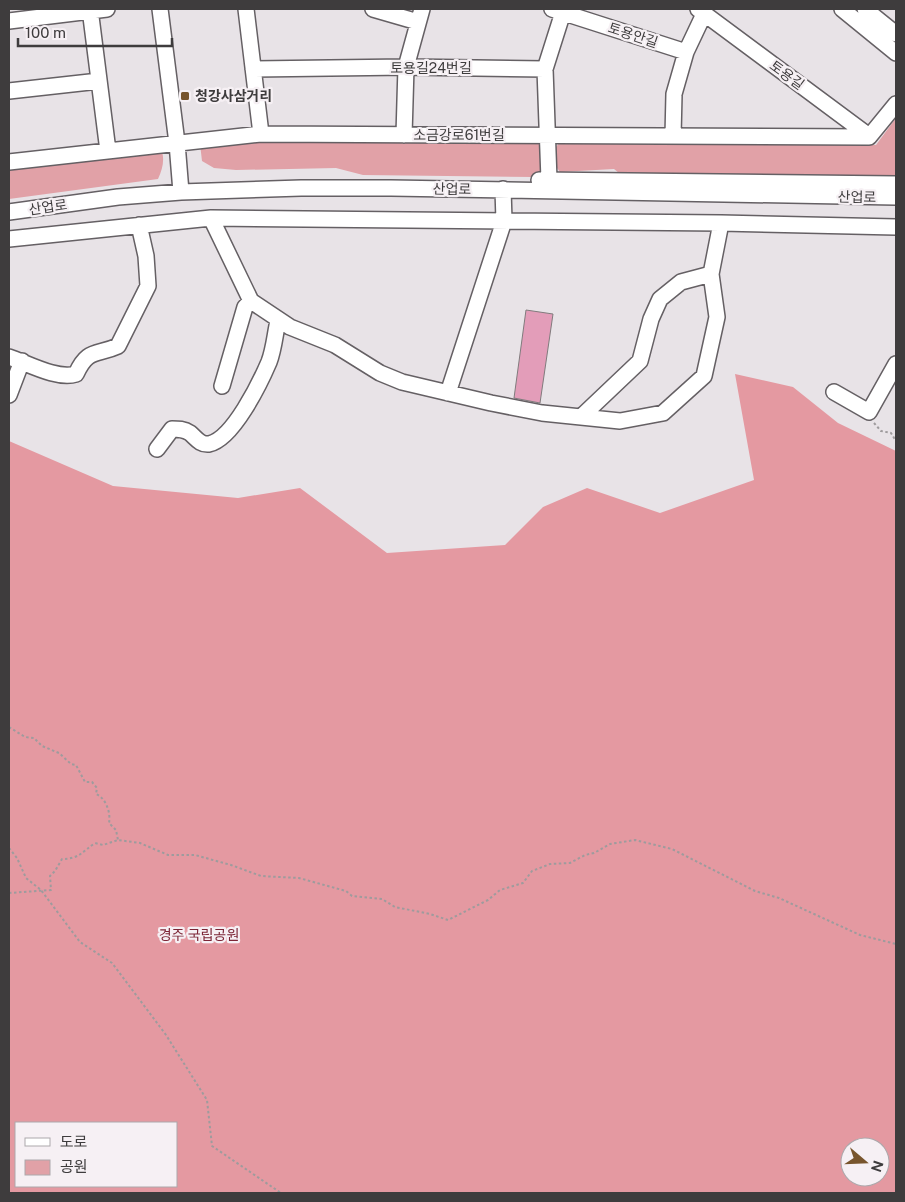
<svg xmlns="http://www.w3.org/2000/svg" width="905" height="1202" font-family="'Public Sans','Noto Sans KR',sans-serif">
	<rect width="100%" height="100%" fill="#e8e3e7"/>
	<path fill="#e1a1a7" d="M896,118v60l-272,-1 -10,-8 -54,3 -3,-4 -2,-20 7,-8 314,5z
		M260,137l274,1 6,6 1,26 -8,7 -170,-2 -27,-7 -100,2 -22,-2 -12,-7 -2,-17z
		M161,148c4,11 2,20 -3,31l-149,20v-33z"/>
	<path fill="#e499a1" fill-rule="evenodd" d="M735,374l58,13 45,36 58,28v742h-887v-752l104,45 125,12 62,-10 87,65 118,-8 38,-38 44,-19 73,25 94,-33zM16,1123h160v63h-160zM850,1147h30v30h-30z"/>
	<path fill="#e39db9" stroke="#817b7d" d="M526,310l27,4 -13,89 -26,-5z"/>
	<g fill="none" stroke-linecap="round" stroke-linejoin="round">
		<defs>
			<path id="minor" d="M90,9l18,142
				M160,9l17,134 4,49
				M246,9l15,125
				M373,9l45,13
				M552,9l134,43
				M698,9l171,127
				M842,9l54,44
				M865,9l31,25
				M9,21l98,-12
				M253,69l153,-2 139,2
				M9,91l90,-10
				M404,135l2,-68 16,-58
				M673,136l1,-42 12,-42 18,-38
				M9,162l252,-28 608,3 27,-33
				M539,180l357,4
				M549,180l-4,-111 19,-60
				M9,212l109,-15 63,-5 120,-4h90l505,9
				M211,218l40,83 39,26 45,18 45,28 22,9 89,21 51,10 39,4 59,-56 11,-42 9,-20 21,-17 30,-8 10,-51
				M9,239l202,-21 510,5 175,4
				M9,357c18,6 48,23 67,17 12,-26 20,-18 42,-28l30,-60 -2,-30 -7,-31
				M222,386l23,-79 6,-6
				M834,392l35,20 27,-48
				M448,393l56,-172 -1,-32
				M9,395l13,-34
				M581,417l39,4 43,-8 41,-37 13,-59 -6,-43
				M157,449l15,-20c6,0 12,0 18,4 6,5 10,12 19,11 24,-5 51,-61 60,-82 5,-13 6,-28 9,-41"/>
		</defs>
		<use href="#minor" stroke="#656064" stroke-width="18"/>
		<path stroke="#9e9b9d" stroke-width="2" stroke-dasharray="2.5 2.5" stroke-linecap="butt" d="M874,423l7,8 10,2 5,8
			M9,727l16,10 9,1 8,8 17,7 12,11 5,1 9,17h7l5,6 -1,6c10,4 15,19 13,29l7,7 2,10
			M9,848l8,10 9,20 15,12 39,52 32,21 54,72 41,65 5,46 69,47
			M9,893l42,-3 -1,-14 5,-5 7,-12c17,0 20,-7 33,-16l8,2 15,-5 22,3 28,12h27l36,10 30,11 38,2 47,13 6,5 30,3 13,8 35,7 18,6 40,-20 12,-10 23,-7 9,-12 18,-7 20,-1 15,-8 9,-2 16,-9 25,-4 37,9 83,42 24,7 81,37 36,9"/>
		<use href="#minor" stroke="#fff" stroke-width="15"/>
	</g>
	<rect fill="#78552d" stroke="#f6f0f4" stroke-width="2" x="180" y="91" width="10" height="10" rx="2.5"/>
	<g text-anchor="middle" stroke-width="4.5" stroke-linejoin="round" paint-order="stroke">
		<g font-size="14" fill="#3e3c3d" stroke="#f6f0f4">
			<text transform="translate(633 35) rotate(18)" y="5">토용안길</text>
			<text x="431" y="73">토용길24번길</text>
			<text transform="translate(787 75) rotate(36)" y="5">토용길</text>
			<text x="459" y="140">소금강로61번길</text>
			<text transform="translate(452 189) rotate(1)" y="5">산업로</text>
			<text transform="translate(857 197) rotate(1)" y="5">산업로</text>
			<text transform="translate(48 207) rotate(-8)" y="5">산업로</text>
		</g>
		<g font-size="14" font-weight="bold" fill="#3e3c3d" stroke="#f6f0f4" text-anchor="start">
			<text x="195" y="101">청강사삼거리</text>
		</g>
		<g font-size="14" fill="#7c2536" stroke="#f6f0f4">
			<text x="199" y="940">경주 국립공원</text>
		</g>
	</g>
	<rect width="905" height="1202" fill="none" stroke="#3e3c3d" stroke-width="20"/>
	<rect x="15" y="1122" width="162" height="65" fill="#f6f0f4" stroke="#aca8ab"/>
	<rect x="25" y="1138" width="25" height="8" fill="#ffffff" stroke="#aca8ab"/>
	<text x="60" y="1147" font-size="15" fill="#3e3c3d">도로</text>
	<rect x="25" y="1160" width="25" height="15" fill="#e1a1a7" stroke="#aca8ab"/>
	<text x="60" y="1172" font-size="15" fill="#3e3c3d">공원</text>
	<g transform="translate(865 1162) rotate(109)"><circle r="24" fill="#f6f0f4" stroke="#aca8ab"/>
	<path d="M0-4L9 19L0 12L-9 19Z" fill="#78552d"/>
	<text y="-8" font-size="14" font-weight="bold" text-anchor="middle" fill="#3e3c3d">N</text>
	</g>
	<path d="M18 38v8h154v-8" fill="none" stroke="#3e3c3d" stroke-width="2.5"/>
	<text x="25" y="38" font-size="15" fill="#3e3c3d" stroke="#f6f0f4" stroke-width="4" paint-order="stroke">100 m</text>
</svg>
